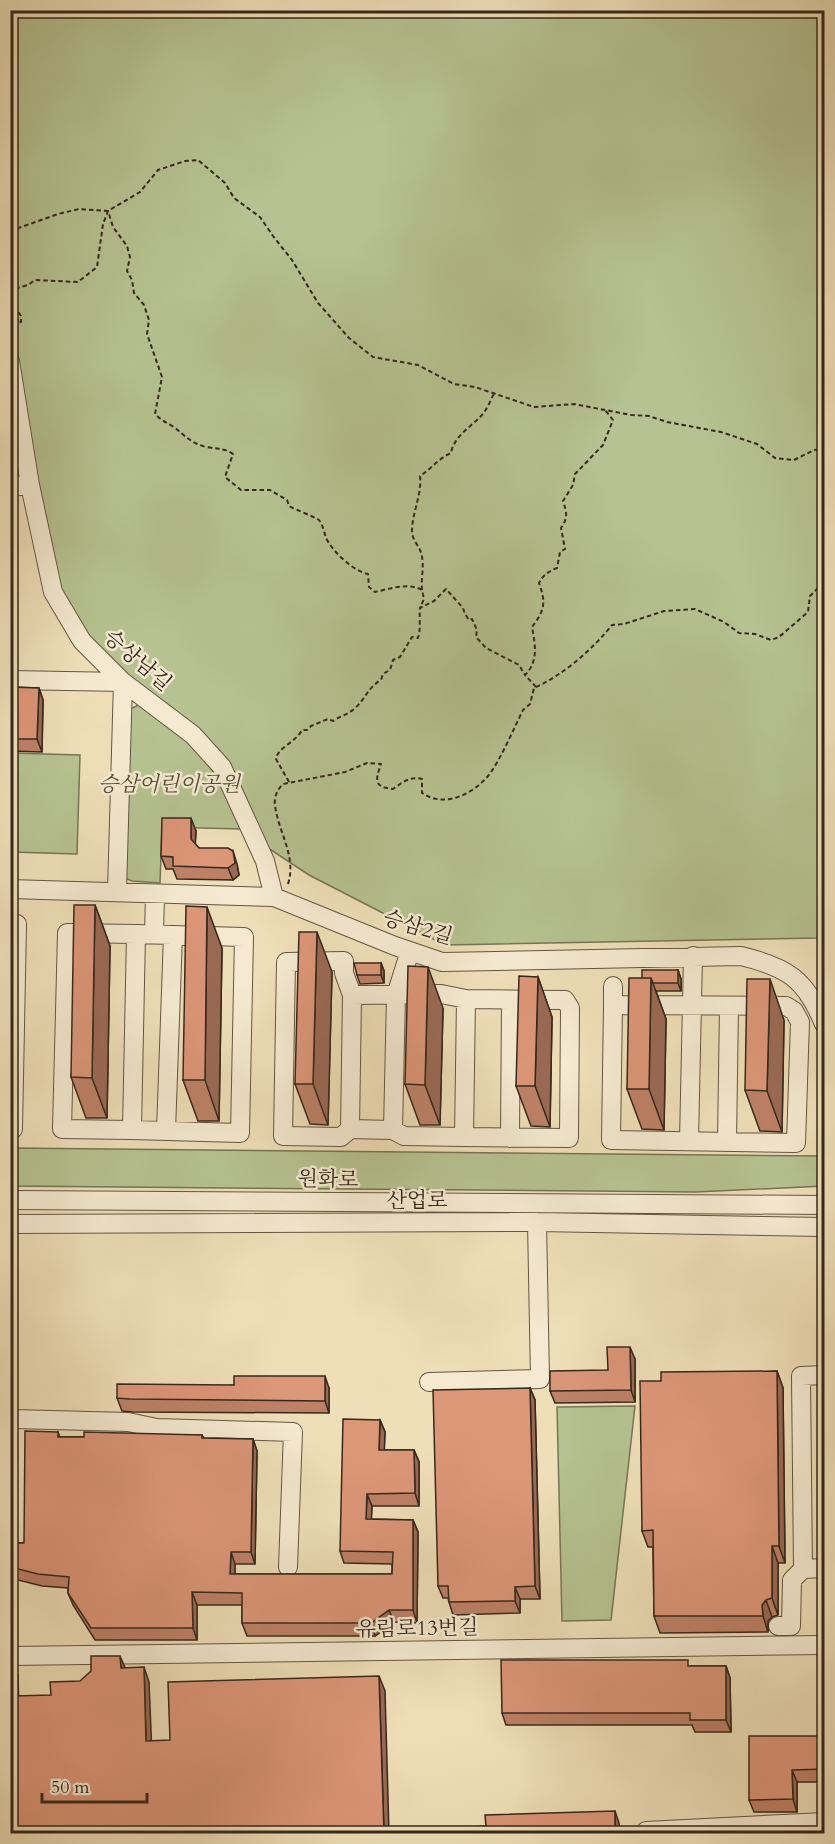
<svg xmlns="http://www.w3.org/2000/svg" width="835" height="1844" font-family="Cardo,'Noto Serif KR',serif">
	<rect width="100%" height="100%" fill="#efdfb8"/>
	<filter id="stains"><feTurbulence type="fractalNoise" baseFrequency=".00333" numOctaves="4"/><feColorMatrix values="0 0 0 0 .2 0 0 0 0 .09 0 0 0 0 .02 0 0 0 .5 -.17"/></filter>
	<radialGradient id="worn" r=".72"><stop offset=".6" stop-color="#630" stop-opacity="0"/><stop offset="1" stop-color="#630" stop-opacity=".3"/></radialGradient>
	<path fill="#b6c291" stroke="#767556" stroke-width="1.5" d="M10,11h814v912l-6,15 -373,7 -136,-70 -41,-27 -42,-87 -142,-122 -22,-41 -51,-252z
		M145,702l45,38 28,38 23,51 -79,-2 -2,56 -28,-2 -7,-3 3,-168z
		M11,753l69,2 -3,99 -66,-2z
		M11,1148l813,8v30l-128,6 -685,-6z
		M635,1406l-24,214 -49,1 -5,-214z"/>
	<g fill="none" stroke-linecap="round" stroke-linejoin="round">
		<defs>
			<path id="minor" d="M10,361l20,124 23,107 29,49 41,41 70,53 29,32 43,94 9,36
				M10,487l20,-2
				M10,680l113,2 -6,209
				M10,889l264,8 121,49 47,16 299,-6c46,11 65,23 83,68
				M10,924h7l-4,205h-3
				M136,934l108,3 -4,196 -108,-3z
				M154,934l1,-40
				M352,995l-8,-22v-12l-58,1 -3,174 58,1 9,-8 2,-134 89,-1 25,5 99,1 5,8 -1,130 -105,-1
				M613,1005l173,1 8,5 6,11 -4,121 -185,-3 2,-135v-19
				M350,1129l43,1 3,-135 14,-44
				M132,1130l-70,-1 5,-196 69,1
				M393,1130l11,6 60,1 2,-138
				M166,1131l7,-196
				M510,1138l1,-138
				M689,1141l4,-185
				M727,1142l2,-136
				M10,1200l814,5
				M10,1224l527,-2 287,5
				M429,1382l111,-3 -3,-157
				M10,1417l3,2 115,3 29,6 136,4 -5,135
				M803,1569l-2,-193 23,-1
				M778,1626h13l1,-46 11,-11 21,-1
				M10,1656l814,-11
				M646,1831l178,-9"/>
		</defs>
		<use href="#minor" stroke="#645643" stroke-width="20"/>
		<path stroke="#36281c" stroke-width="2" stroke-dasharray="4.5 3" stroke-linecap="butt" d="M10,231l48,-17 21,-5 29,2 32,-19 18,-22 27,-9 13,-1 27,23 9,15 26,19 13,19 19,24 26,43 31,35 24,19 45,8 36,19 21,3 59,20 40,-3 57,11 18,1 18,6 54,10 36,12 18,14 19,2 20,-10 10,-1
			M10,282l7,6 11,-3 7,-5 43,2 19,-15 6,-43 5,-13 5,16 14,19 3,11 -3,14 5,9 2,13 10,12 5,15 -2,14 15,43 -7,37c6,6 12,9 19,13 11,9 17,16 32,20 10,2 19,1 27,7l-8,23 16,13h29l17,10 2,6c7,4 26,11 30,14 4,5 5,12 7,18 7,14 27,33 42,36l1,13 6,5c14,-3 33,-10 47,-2l2,9 -4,9
			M10,300l11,16v6l-11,2
			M422,590c-1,-11 2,-23 0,-33 -1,-10 -10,-16 -10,-26 0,-18 10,-36 8,-55 11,-7 19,-18 31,-23 3,-17 20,-26 31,-38 5,-6 9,-15 12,-22
			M536,687l-11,-12c14,-14 10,-31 7,-48 13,-17 14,-25 7,-44 4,-8 10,-12 18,-15l3,-16 5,-3 -4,-21c7,-10 6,-15 2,-27l10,-16 2,-11 28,-29 10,-25 -8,-10
			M289,782l-13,-23c1,-11 19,-16 26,-29h5l4,-4 17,-7 5,2c7,-5 14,-6 21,-12 12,-10 13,-21 27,-29l2,-6 7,-4 3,-10 7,-3 12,-20 6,1c3,-9 1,-20 2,-30l14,-7 12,-12 17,19 2,6 4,6 3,-1 5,11 -1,7 10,11 33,17 6,10
			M288,884c9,-28 -10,-52 -13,-79 -1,-8 2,-15 8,-21l62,-12 22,-9 14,1c-6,17 -7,23 12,25 10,-7 17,-13 29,-10v14c22,15 50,2 66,-17 11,-13 27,-50 35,-66l7,-6 4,-16c29,-13 58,-38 78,-63l12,-1 40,-13 31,-2 29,13 15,11 16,1 16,6 8,-3 29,-25 2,-16 14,-14"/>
		<use href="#minor" stroke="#f5ead1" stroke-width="18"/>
	</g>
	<path fill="#bd8167" stroke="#36281c" stroke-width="1.5" d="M10,687l29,1 4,12 -1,52 -32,-1z
		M196,831l-1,13 4,4 38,16 2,11 -6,5 -56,-1 -4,-10h-7l-5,-13z
		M95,905l15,41 -3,172h-21l-15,-41z
		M222,948l-3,173h-21l-15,-41z
		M381,963l3,8v12l-24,1 -3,-9z
		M678,970l3,9v12h-25l10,28 -2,111 -22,-1 -15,-40 15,-111z
		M332,972l-4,153 -18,-1 -15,-40z
		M538,977l14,40 -2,110 -19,-1 -15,-40z
		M443,1008l-3,117h-20l-15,-41z
		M784,1020l-2,112 -22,-1 -15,-41z
		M635,1359v43l-80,1 -5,-12 58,-21z
		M777,1371l6,17 2,175h-7v52l-6,2 -4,4v11l-108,1 -6,-17 -1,-69h-5l-6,-16 19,-150z
		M234,1385l95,3v25l-196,-1 -11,-1 -5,-13z
		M530,1388l5,12 5,199h-20v14l-67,2 -4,-13 -1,-4h-5l-5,-12z
		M380,1420l5,12 -1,18h30l5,12v44h-47l-1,13 42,1 5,12 -1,91 -23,-1 -19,14h-128l-5,-13v-18h-45v35h-102l-22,-35 -5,-12v-5l-26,-2 -32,-8v-35h14l34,-111 2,5 142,-2 2,3 49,1 4,12 -2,113h-20v10h157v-10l-48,-1 -4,-12z
		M691,1666h35l4,12 1,54h-36l-3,-7h-186l-4,-12z
		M825,1736v46h-28v30h-43l-5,-12z"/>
	<path fill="#9a6954" stroke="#36281c" stroke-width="1.5" d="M39,688l4,12 -1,52 -5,-13z
		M191,818l5,13 -1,20 -4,-12z
		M233,851l4,13 2,11 -6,5 -5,-12z
		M95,905l15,41 -3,172 -15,-40z
		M207,907l15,41 -3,173 -14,-41z
		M317,932l15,40 -4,153 -15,-41z
		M381,963l3,8v12l-3,-8z
		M428,967l15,41 -3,117 -15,-40z
		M678,970l3,9v12l-3,-8z
		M538,977l14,40 -2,110 -15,-41z
		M651,978l15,41 -2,111 -15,-41z
		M770,979l14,41 -2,112 -15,-41z
		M630,1347l5,12v43l-4,-12z
		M777,1371l6,17 2,175 -6,-17z
		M325,1376l4,12v25l-4,-12z
		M530,1388l5,12 5,199 -5,-13z
		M380,1420l5,12 -1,31 -5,-13z
		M253,1439l4,12 -2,113 -4,-12z
		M414,1450l5,12v44l-4,-13z
		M367,1494l5,12 -1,25 -5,-12z
		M413,1520l5,12 -1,91 -4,-13z
		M772,1546l6,17v52l-6,-17z
		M231,1552l4,12v22l-5,-12z
		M515,1587l5,12v14l-5,-12z
		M192,1592l5,13v35l-4,-12z
		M766,1600l6,17 -4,4v11l-5,-16 -1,-11z
		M389,1610l5,12 -19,14 -4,-13z
		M120,1656l6,14 -5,-2z
		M13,1660l5,15 1,36 -5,-15z
		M726,1666l4,12 1,54 -5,-12z
		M144,1667l5,15 3,73 -6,-14z
		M379,1676l6,15 4,142h-5z
		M792,1770l5,12v30l-4,-13z
		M615,1811l4,12 1,10h-5z"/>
	<path fill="#dc9678" stroke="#36281c" stroke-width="1.5" d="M10,687l29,1 -2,51h-27z
		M162,818h29v21l8,9h29l5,3 2,12 -7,5 -55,-2v-9l-12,-1z
		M74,905h21l-3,173 -21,-1z
		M186,906l21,1 -2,173h-22z
		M299,932h18l-4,152h-18z
		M354,963h27v12h-24z
		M408,966l20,1 -3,118 -20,-1z
		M642,970h36v13h-25l-2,-5h-9z
		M519,976l19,1 -3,109h-19z
		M629,978h22l-2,111h-22z
		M747,979h23l-3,112 -22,-1z
		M607,1347h23l1,43 -81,1v-20l58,-1z
		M777,1371l2,175h-7v52l-6,2 -4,5 1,11h-109l-1,-86 -11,1 -2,-150h21v-9z
		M234,1376h91v25l-196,-2 -12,-1v-14l117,1z
		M530,1388l5,198 -20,1v14l-66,1 -1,-16h-10l-5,-196z
		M343,1419l37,1 -1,30h35l1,43 -48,1 -1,25 47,1v90h-24l-18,13h-129v-30l-50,-1 1,36h-102l-23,-35 1,-16 -31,-3 -28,-7v-24h14l1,-112 33,1v5h26v-5l118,3v3l51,1 -2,113h-20l-1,22h162l1,-22 -53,-1z
		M91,1656h29l1,12 23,-1 2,74 24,-1 -2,-58 211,-6 5,157h-374v-173h3l1,36 37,-1 -1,-13 30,-1 11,-10z
		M501,1660h187v6h38v54h-36v-7h-188z
		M749,1736h76v33l-33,1 1,29 -44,1z
		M615,1811v22h-141v-6l12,-1 -1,-11z"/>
	<g text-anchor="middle" stroke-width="5" stroke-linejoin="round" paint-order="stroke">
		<g font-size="21" fill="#36281c" stroke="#f5ead1">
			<text transform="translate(138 660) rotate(41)" y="7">승상남길</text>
			<text transform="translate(418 927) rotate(17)" y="7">승삼2길</text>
			<text transform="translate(328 1179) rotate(1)" y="7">원화로</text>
			<text x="417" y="1207">산업로</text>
			<text transform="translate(417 1628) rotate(-1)" y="7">유림로13번길</text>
		</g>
		<g font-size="21" font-style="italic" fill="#564e39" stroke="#f5ead1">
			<text x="169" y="791">승삼어린이공원</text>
		</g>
	</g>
	<rect width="835" height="1844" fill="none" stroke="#efdfb8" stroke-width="36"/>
	<rect x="12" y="12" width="811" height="1820" fill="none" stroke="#36281c" stroke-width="3"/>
	<rect x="18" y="18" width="799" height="1808" fill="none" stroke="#36281c" stroke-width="1.5"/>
	<path d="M42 1793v9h105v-9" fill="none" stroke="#36281c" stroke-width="3"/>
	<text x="51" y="1793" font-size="18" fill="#36281c" stroke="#f5ead1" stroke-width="4.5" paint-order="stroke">50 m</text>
	<rect width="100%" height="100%" filter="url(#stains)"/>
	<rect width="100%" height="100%" fill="url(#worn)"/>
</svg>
